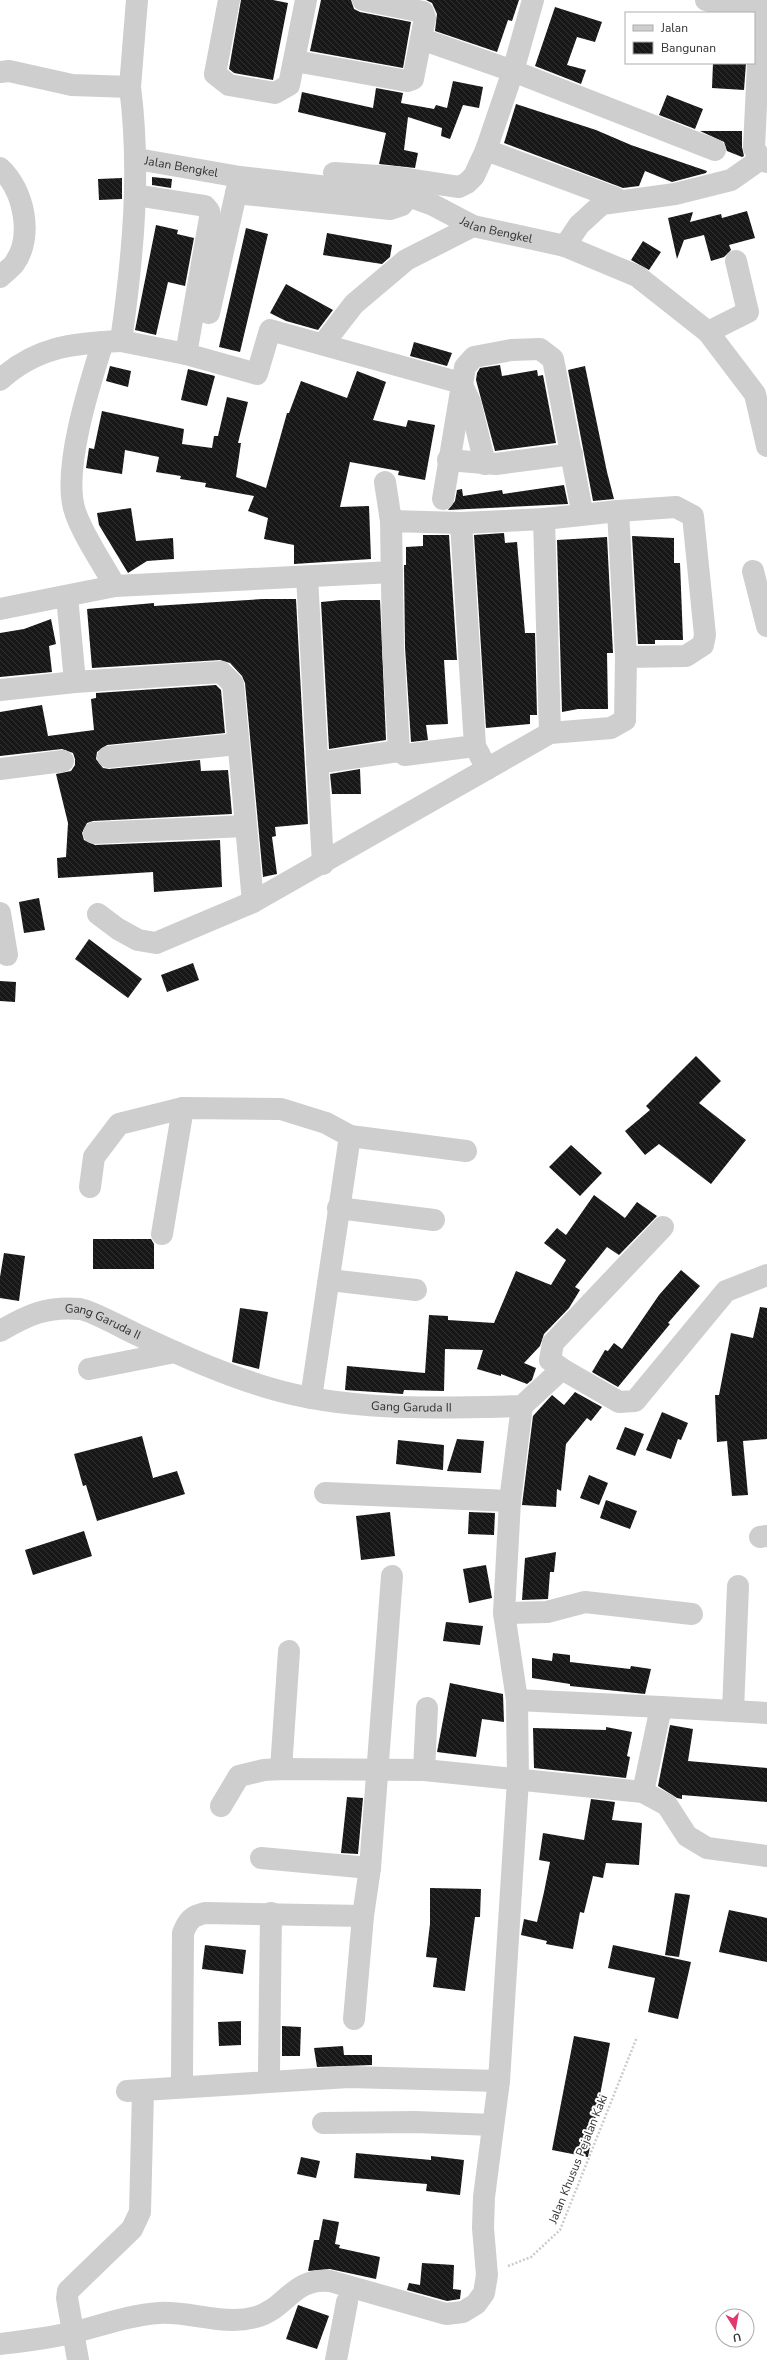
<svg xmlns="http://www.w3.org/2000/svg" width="767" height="2360" font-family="'Nunito Sans',sans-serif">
	<defs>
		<pattern id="building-back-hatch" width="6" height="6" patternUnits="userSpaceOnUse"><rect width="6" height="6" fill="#181818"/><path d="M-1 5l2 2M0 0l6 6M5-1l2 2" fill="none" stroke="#313131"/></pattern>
	</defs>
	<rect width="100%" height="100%" fill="#fff"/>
	<path fill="url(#building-back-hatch)" d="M241,0h32l15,3 -15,77 -39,-7 -5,-4z
		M321,0h30l3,9 6,3 51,10 -8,46 -93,-17z
		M426,0h93l-7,21 -4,-1 -11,32 -62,-21 2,-17 -5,-11z
		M555,7l47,15 -7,20 -18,-5 -10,28 19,5 -5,14 -46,-18z
		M713,63h33l-2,27 -32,-2z
		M453,81l30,6 -4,21 -16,-3 -13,34 -9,-3 1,-8 -34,-11 -4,33 14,3 -3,15 -36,-4 7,-31 -88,-21 4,-20 71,16 3,-20 27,5 -2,10 33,6 2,-4 11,3z
		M667,95l36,14 -8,20 -36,-14z
		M516,104l80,26 35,15 76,26 -1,2 -34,9 -27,-11 -6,15 -16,2 -119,-45z
		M700,131h42v16l2,9 -2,1 -15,-6 -3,-9z
		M152,177l20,2 -1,9 -19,-3z
		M122,178v21l-23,1 -1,-21z
		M747,211l8,27 -26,7 2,5 -7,7 -13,4 -7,-26 -20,5 -7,19 -9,-41 25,-6 -3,10 31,-8 1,4z
		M156,225l22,5 -1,4 17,4 -9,48 -17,-4 -12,53 -21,-5z
		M246,228l22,6 -28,118 -21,-5z
		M327,233l65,12 -2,12 -8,7 -59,-9z
		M643,241l18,11 -12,18 -18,-10z
		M286,284l47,26 -15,20 -32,-9 -16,-8z
		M414,342l38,11 -5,13 -37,-10z
		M500,365l2,11 35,-6 1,6 5,-1 13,68 -61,8 -19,-71 1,-7 3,-5z
		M110,366l21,5 -3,16 -22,-6z
		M585,366l22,106 7,27 -21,2 -25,-131z
		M188,369l27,7 -8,30 -26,-6z
		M357,371l29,11 -13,38 33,7 2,-7 27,5 -10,55 -27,-5 1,-4 -49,-9 -10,45 29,-1 2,53 -77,5v-19l-30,-6 4,-21 -20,-7 6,-15 -49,-9 1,-4 -26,-4 1,-3 -25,-4 3,-15 -34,-7 -3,24 -36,-6 3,-20 5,1 8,-38 82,18 -2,15 30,4 2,-12h4l9,-39 21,5 -10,41h3l-5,34 30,11 21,-75h2l12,-32 46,17z
		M564,485l4,19 -120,6 7,-9 2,-11 5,-1 1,7 39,-6 1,4z
		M131,508l5,33 37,-3 1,21 -27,2 -19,12 -29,-48 -2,-12z
		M504,533l1,10 12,-1 8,91h10l2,82h-7v9l-44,4 -12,-193z
		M423,535h26l8,125h-13l4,64 -22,1 2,15 -17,2 -6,-95 -1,-82h2v-18l17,-1z
		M632,536l42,2v25h6l3,77h-28v4h-17z
		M607,537l6,116h-6l1,56h-30l-16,3 -5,-172z
		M263,599h33l12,225 -33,3 1,9 -4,1 5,37 -14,3 -18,-194 -3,-7 -12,-13 -10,-3 -128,8 -5,-59 67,-6v3z
		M342,600h38l6,140 -57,9 -8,-147z
		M51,619l5,25 -7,2 3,26 -52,5v-44l24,-4z
		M216,685l5,5 4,43 -118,12 -10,7 -1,7 7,9 6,1 91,-9 1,11 27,-1 4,44 -139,7 -6,2 -5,10 2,7 11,5 125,-5 2,47 -68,5 -1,-20 -95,6 -1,-20 9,-1 2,-34 -12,-49 15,-3 4,-6v-6l-2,-6 -11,-4 -62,7v-44l42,-7 6,31 46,-6 -3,-31 5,-1v-5z
		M360,769l1,25h-29l-2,-20z
		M39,898l6,32 -21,3 -5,-31z
		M89,939l53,40 -14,19 -53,-39z
		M193,963l6,17 -32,12 -6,-17z
		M0,981l16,1 -1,20 -15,-1z
		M696,1056l25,25 -22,22 47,37 -35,44 -52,-40 -14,11 -20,-24 25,-21 -4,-4z
		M571,1145l31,28 -22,23 -31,-29z
		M594,1195l31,23 12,-16 20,14 -38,39 -12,-8 -32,40 5,3 -11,18 -25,26 -4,12 -16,17 12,5 -4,12 -5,4 -26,-10v2l-24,-7 6,-19 -38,-1 -1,42 -40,-1 -1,4 -58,-4 2,-24 78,7 4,-58 19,1v4l46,3 22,-52 35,14 15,-25 -22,-17 13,-15 9,7z
		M93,1239h58l3,5v25h-61z
		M4,1253l21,3 -6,45 -19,-3v-21z
		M681,1270l19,16 -32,37 2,1 -52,63 -26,-15 13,-22 3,1 6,-8 8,6 37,-54z
		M760,1307l7,1v131l-24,2 5,54 -16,1 -5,-55 -10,1 -2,-47h4l12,-62 22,5z
		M240,1308l28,4 -9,57 -27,-7z
		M575,1392l27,15 -11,14 -4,-3 -21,26 -5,47 -4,-2 -1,18 -34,-2 11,-89 19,-21 12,10z
		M662,1412l26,11 -7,17 -3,-1 -7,20 -25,-9z
		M625,1427l19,7 -9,22 -19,-7z
		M142,1436l11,42 24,-7 8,23 -88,27 -11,-36 -3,1 -9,-32z
		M457,1439l27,2 -3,32 -34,-2z
		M398,1440l46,5 -1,25 -47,-6z
		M589,1475l19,8 -9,22 -19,-7z
		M606,1500l31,11 -7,18 -30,-11z
		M390,1512l5,44 -34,4 -5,-44z
		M469,1512l26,1 -1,22 -26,-1z
		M84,1531l8,25 -59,19 -8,-25z
		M556,1552l-2,20h-4l-2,27 -26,1 3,-42z
		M486,1565l6,33 -23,5 -6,-34z
		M446,1622l37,4 -3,19 -37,-4z
		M553,1653l17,2v7l60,7 1,-3 20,3 -6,25 -75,-8v-2l-38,-6v-20l20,3z
		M450,1683l53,11 1,28 -22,-3 -6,38 -39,-5z
		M670,1725l23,4 -5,32 79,7v34l-85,-7v4l-5,-1 -19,-12z
		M606,1727l26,5 -5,24 3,1 -4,21 -92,-10 -1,-40 73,2z
		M347,1797l16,1 -5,56 -17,-1z
		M591,1799l24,3 -3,18 30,3 -3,42 -33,-2 -3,15 -10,-2 -9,37 -4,-1 -7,37 -27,-5 1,-3 -26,-6 3,-16 13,3 7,-30 6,-30 -11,-2 4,-27 41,7z
		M430,1888l51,1 -1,28h-5l-10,74 -32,-4 4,-29 -11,-1 4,-33z
		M675,1893l15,2 -11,62 -14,-2z
		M729,1910l38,8v44l-48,-10z
		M205,1945l41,5 -3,24 -41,-5z
		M613,1945l78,17 -13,57 -30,-7 7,-34 -47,-10z
		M241,2021v24l-22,1 -1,-24z
		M282,2026l19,1 -1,29h-18z
		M574,2036l36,7 -22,114 -36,-7z
		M343,2046l1,9h28v10l-55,2 -3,-19z
		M356,2153l75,7v-4l33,4 -4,35 -34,-4 1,-7 -73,-6z
		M301,2157l19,4 -4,17 -19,-4z
		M323,2219l16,3 -4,22 5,1 -1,3 41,9 -4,22 -46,-10 -22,2 6,-31h5z
		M422,2263l32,2 -1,24 8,1 -1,9 -13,2 -40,-11 2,-7 11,2z
		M298,2305l31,11 -12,33 -31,-10z"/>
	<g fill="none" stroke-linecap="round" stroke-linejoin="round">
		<path stroke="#cbcbcb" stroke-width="2.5" stroke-dasharray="2 2" stroke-linecap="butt" d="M508,2266l23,-9 29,-27 77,-193"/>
		<g stroke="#cecece" stroke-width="22">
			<path d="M229,0l-14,74 14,11 46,8 14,-8 17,-85"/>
			<path d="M706,0l10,3h45"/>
			<path d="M761,0l-7,148 7,11 6,3"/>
			<path d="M430,42l83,29 202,79"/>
			<path d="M295,61l112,20 6,-2 12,-61 -2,-6 -60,-12"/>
			<path d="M0,72l9,-1 63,14 58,2 7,-87"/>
			<path d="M486,150l130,48"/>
			<path id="s1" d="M137,159l103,18 168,19 25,9 40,21 92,20 72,30 71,56 47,62 12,52"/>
			<path d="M0,168c24,22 34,69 14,96 -4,5 -10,9 -14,13"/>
			<path d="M334,173l59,4 66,10 8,-4 7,-7 12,-26 27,-79 20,-71"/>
			<path d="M236,193l154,16 12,-4 6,-9"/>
			<path d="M135,195l70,11 4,5 1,7 -24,136"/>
			<path d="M565,246l14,-21 23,-21 73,-10 56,-14 30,-21"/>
			<path d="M209,313l30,-133"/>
			<path d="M708,332l40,-20 -12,-51"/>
			<path d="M121,341l65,13 71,20 13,-44 191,53 9,19 15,62"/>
			<path d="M103,342c-13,41 -40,124 -29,166 6,23 29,56 41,78"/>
			<path d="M323,344l31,-40 52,-44 67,-34"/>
			<path d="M0,380c36,-33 73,-37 121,-39 12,-85 20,-169 9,-254"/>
			<path d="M448,460l48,4 76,-10"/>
			<path d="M385,482l6,39"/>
			<path d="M443,499l22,-132 9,-10 37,-7 29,-1 13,10 29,152"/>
			<path d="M618,511l58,-4 17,9 12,119 -2,10 -17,11 -60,1"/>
			<path d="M544,519l6,214"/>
			<path d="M753,571l14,55"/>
			<path d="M307,577l16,287"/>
			<path d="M67,596l8,86"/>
			<path d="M0,609l115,-23 277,-14"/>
			<path d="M0,690l75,-8 146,-10 12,12 20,218"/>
			<path d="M475,746l-70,9 -6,-4 -6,-104 -2,-126 70,2 14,223 12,23"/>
			<path d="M108,757l130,-13"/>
			<path d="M317,763l82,-12"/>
			<path d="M0,769l63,-8"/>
			<path d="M94,833l151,-7"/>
			<path d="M0,913l7,42"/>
			<path d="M98,914l20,15 20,11 18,3 97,-41 297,-169 61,-5 14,-8 1,-63 -8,-146 -74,8 -83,4"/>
			<path d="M90,1187l4,-30 25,-33 64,-16 98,1 45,14 24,13 116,15"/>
			<path d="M338,1208l96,12"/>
			<path d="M162,1234l21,-126"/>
			<path d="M330,1280l86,10"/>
			<path id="s2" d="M0,1331c28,-16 46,-25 80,-22 13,2 46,21 60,27 42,20 85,39 129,52 80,24 170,20 253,18l40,-37 57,33 16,-1 91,-110 41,-16"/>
			<path d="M89,1369l86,-17"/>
			<path d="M562,1369l-12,-9 3,-17 110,-116"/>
			<path d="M311,1398l39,-262"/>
			<path d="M325,1493l185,8"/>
			<path d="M760,1537l7,-1"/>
			<path d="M504,1613l43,-1 38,-10 107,12"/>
			<path d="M517,1700l144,7 -18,85 24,13 20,31 20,12 60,8"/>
			<path d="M661,1707l106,6"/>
			<path d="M733,1711l5,-125"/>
			<path d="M281,1769l8,-118"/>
			<path d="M424,1770l3,-62"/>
			<path d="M221,1806l18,-30 25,-6 17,-1 143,1 219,22"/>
			<path d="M261,1858l109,10"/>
			<path d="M354,2019l9,-103 7,-48 22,-292"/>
			<path d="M269,2071l2,-158"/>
			<path d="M182,2076l1,-143c5,-13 9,-17 22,-20l158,3"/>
			<path d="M127,2091l222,-14 150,4"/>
			<path d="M323,2123l92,-1 78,3"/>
			<path d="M0,2344c25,-3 51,-6 75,-12 28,-7 55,-17 84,-19 32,-2 64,13 97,4 30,-8 37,-40 74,-36l116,33 17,-2 13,-8 8,-11 3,-18 -4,-47 1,-31 15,-116 19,-301 -1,-80 -13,-87 6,-112 12,-95"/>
			<path d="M78,2360l-11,-62 1,-7 64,-62 8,-17 3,-121"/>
			<path d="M336,2360l11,-58"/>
		</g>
	</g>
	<g text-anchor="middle" stroke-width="4" stroke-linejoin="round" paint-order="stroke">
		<g font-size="12" fill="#313131" stroke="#fff">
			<text dy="4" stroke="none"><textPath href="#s1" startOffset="45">Jalan Bengkel</textPath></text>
			<text dy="4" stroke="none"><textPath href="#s1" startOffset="369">Jalan Bengkel</textPath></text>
			<text dy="4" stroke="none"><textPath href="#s2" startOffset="110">Gang Garuda II</textPath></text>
			<text dy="4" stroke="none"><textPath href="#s2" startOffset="434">Gang Garuda II</textPath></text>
			<text transform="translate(578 2159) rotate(-68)" y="4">Jalan Khusus Pejalan Kaki</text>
		</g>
	</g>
	<rect x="625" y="12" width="130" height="52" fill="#ffffff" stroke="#adadad"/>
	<rect x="633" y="25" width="20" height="6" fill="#cecece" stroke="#adadad"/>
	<text x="661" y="32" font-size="12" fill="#313131">Jalan</text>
	<rect x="633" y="42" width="20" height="12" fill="url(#building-back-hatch)" stroke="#adadad"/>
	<text x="661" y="52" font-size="12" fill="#313131">Bangunan</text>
	<g transform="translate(735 2328) rotate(169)"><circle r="19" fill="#ffffff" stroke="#adadad"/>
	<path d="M0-3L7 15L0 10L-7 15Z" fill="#e1396b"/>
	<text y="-6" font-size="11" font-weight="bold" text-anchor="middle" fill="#313131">U</text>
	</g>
</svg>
